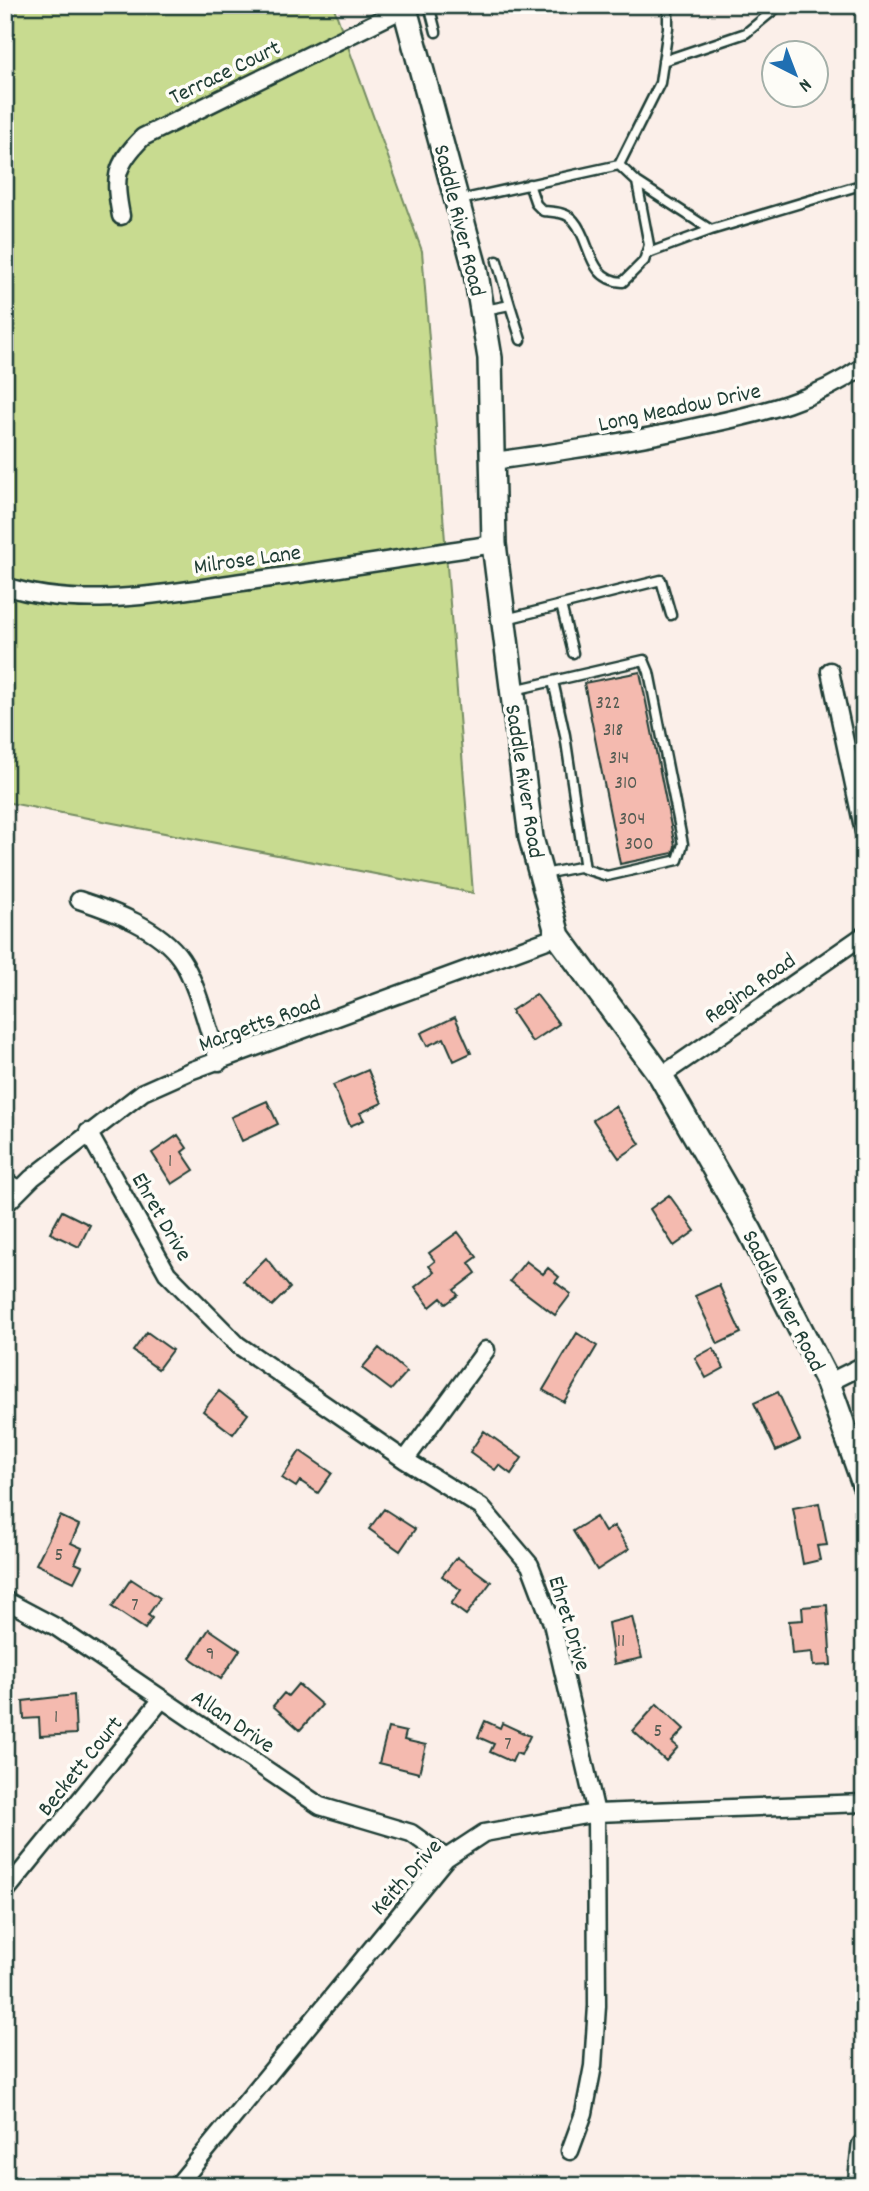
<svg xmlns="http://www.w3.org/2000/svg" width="869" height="2191" font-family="Dekko,sans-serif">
	<rect width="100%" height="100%" fill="#fbefe9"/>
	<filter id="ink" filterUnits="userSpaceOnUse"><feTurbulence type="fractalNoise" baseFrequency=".0143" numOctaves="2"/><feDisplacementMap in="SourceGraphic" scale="14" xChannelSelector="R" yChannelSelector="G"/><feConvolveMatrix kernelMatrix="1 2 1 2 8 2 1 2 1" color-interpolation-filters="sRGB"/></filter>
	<g filter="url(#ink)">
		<path fill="#c8db90" stroke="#748c62" stroke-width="2" d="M5,5h328l89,246 51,642 -468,-91z"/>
		<path fill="#f4baaf" stroke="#1f3d34" stroke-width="2" d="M640,672l35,174 -2,7 -53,11 -36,-181z
			M536,994l23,30 -27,18 -21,-31z
			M455,1017l16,36 -17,8 -10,-23 -17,8 -6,-13z
			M368,1070l14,33 -22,10 4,7 -14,6 -17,-41z
			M267,1101l11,23 -36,17 -11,-24z
			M615,1106l25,38 -21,14 -26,-38z
			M178,1135l9,13 -5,4 12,18 -22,14 -20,-31z
			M669,1195l26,36 -21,15 -24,-37z
			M62,1211l28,14 -11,22 -29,-14z
			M458,1232l19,25 -8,6 7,10 -22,17 4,5 -12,9 -5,-6 -11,9 -15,-20 19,-15 -5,-6 6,-5 -6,-8z
			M266,1258l24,30 -18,18 -29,-25z
			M526,1261l17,13 5,-6 11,9 -4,5 16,12 -16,21 -45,-34z
			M719,1285l22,48 -23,11 -23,-48z
			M147,1332l25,18 -14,19 -25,-18z
			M577,1333l20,13 -33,56 -21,-12z
			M379,1348l28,24 -16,18 -29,-22z
			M713,1348l11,20 -18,10 -11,-20z
			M219,1391l29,23 -15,20 -30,-23z
			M778,1392l22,48 -24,11 -22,-48z
			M484,1431l38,27 -11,16 -12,-9 -4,5 -25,-18z
			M300,1451l32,22 -14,20 -18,-12 -4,6 -14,-9z
			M819,1503l8,42 -10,1 3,14 -17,4 -10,-56z
			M384,1509l31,20 -15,22 -31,-22z
			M60,1516l19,9 -8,18 11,5 -7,15 7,3 -8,16 -38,-18z
			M596,1517l9,15 9,-6 15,23 -32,21 -24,-39z
			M457,1557l34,25 -25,33 -15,-11 10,-14 -19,-14z
			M131,1579l29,19 -12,17 4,3 -7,11 -33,-22z
			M827,1605l4,60 -18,1 -1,-14 -20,2 -3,-33 14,-1 -1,-13z
			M632,1617l10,41 -28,6 -6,-41z
			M209,1629l31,21 -19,29 -31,-21z
			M298,1684l24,21 -22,25 -27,-24 11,-13 4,3z
			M74,1695l2,39 -36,2 -1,-18 -15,1 -1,-18z
			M657,1704l27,25 -12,13 6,5 -12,14 -33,-30z
			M485,1721l15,7 2,-5 28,13 -9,19 -5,-2 -4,9 -22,-10 4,-8 -16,-7z
			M388,1728l18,4 -2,8 22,5 -7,28 -40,-10z"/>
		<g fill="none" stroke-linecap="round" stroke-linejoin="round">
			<defs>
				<path id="service" d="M429,5l7,27
					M663,61l83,-28 34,-28
					M637,182l74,48 153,-46
					M529,184l7,20 7,7c10,1 24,1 31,10 18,21 13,59 49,61l21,-21 5,-16 -12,-63 -18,-17
					M460,200l159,-35 41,-82 8,-55v-23
					M646,254l65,-24
					M497,261l13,44
					M485,310l25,-5 11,35
					M561,605l12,48
					M506,619l155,-39 10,35
					M553,681l12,54 20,134
					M514,690l130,-30 5,12 34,172 -5,16 -71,16 -28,-9 -35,7
					M5,1177l18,10"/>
				<path id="minor" d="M121,216c-7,-38 -7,-50 22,-79l262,-129
					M494,461c71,-10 141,-20 211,-36 57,-12 111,-25 159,-59
					M5,586c75,25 161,7 237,-4 84,-11 168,-25 252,-38
					M830,671l34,161
					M79,900c34,11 81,28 102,59 16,23 28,75 38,103
					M661,1076l203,-141
					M88,1132l79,141 71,72 167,115 76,47 49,58 22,58 44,190 1,193 -4,60 -9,47 -14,38
					M5,1205l27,-27 111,-86 47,-21 368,-135
					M828,1383l36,-18
					M405,1460l81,-110
					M5,1600l51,27 264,179 91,27 35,25
					M5,1892l157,-193
					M177,2186l269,-328 38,-25 112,-20 268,-10"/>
				<path id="secondary" d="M404,5l71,263 15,90 4,186 37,294 27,98 103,140 89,155 78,152 36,101
					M860,2186l4,-40"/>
			</defs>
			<use href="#service" stroke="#1f3d34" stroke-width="13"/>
			<use href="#minor" stroke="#1f3d34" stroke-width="21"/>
			<use href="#secondary" stroke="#1f3d34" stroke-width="28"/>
			<use href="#service" stroke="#fdfcf7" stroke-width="8"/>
			<use href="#minor" stroke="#fdfcf7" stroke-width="16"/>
			<use href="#secondary" stroke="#fdfcf7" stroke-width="23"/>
		</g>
	</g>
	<g text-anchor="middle" stroke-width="7" stroke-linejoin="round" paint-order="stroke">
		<g font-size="19" fill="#545c53">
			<text x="608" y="708">322</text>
			<text x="613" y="735">318</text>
			<text x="619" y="763">314</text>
			<text x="626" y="788">310</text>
			<text x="632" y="824">304</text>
			<text x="639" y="849">300</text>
			<text x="170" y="1166">1</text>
			<text x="59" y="1560">5</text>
			<text x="135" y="1610">7</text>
			<text x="621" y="1646">11</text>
			<text x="210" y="1659">9</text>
			<text x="56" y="1722">1</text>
			<text x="658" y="1736">5</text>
			<text x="508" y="1749">7</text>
		</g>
		<g font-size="23" fill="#1f3d34" stroke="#fdfcf7">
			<text transform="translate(224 71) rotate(-26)" y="8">Terrace Court</text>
			<text transform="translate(461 220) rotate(76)" y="8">Saddle River Road</text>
			<text transform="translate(679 406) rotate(-12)" y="8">Long Meadow Drive</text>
			<text transform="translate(247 558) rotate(-8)" y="8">Milrose Lane</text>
			<text transform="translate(526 781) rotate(81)" y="8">Saddle River Road</text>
			<text transform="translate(749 987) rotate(-35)" y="8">Regina Road</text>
			<text transform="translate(259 1022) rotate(-20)" y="8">Margetts Road</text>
			<text transform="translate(163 1216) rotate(60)" y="8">Ehret Drive</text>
			<text transform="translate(785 1300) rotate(63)" y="8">Saddle River Road</text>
			<text transform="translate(571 1623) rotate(73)" y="8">Ehret Drive</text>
			<text transform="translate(234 1720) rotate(34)" y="8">Allan Drive</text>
			<text transform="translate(79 1765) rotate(-51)" y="8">Beckett Court</text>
			<text transform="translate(405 1876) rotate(-48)" y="8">Keith Drive</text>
		</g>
	</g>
	<rect width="869" height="2191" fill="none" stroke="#fdfcf7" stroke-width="28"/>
	<rect x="14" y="14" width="841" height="2163" fill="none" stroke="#1f3d34" stroke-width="2.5" filter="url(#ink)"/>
	<g transform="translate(795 74) rotate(138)"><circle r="33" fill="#fdfcf7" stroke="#a4b0a9" stroke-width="2"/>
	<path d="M0-5L12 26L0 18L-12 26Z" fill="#1f6fb2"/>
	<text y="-10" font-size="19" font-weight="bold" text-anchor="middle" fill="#1f3d34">N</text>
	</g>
</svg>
